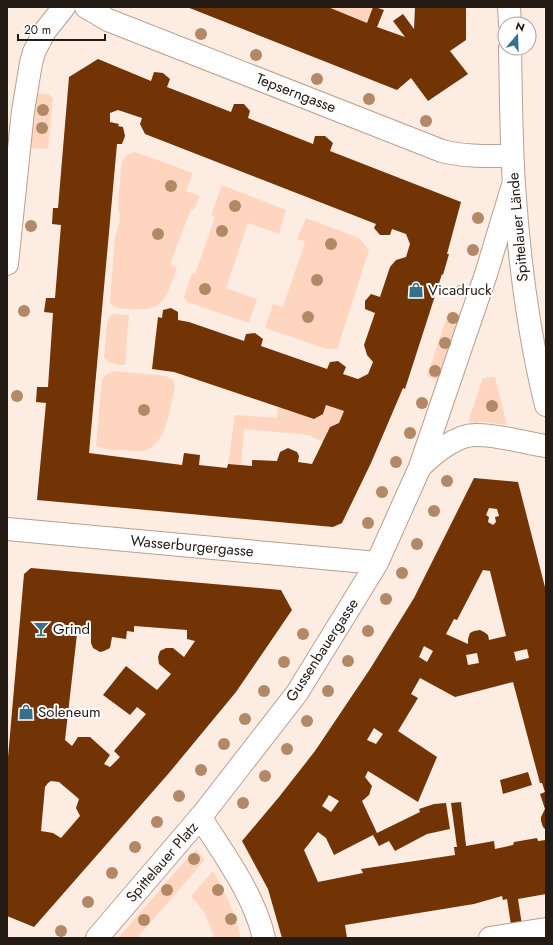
<svg xmlns="http://www.w3.org/2000/svg" width="553" height="945" font-family="Jost,sans-serif">
	<rect width="100%" height="100%" fill="#fdece2"/>
	<path fill="#fed6c0" d="M328,7h45l-6,16z
		M35,93l13,1 5,4 -5,51 -18,-1z
		M135,152l58,21 -7,18 14,5 -6,14 -3,-1 -21,55 7,4c-11,29 -11,44 -47,41 -7,-1 -15,0 -20,-6l5,-67 4,-11 1,-9 -2,-8 3,-42c2,-9 6,-12 14,-14z
		M222,185l64,25 -7,24 -31,-11 -22,65 31,11 -8,24 -62,-21 -3,-5 8,-24 3,1 20,-57 -4,-2z
		M306,218l48,18 6,3 9,11 -31,97 -3,2h-8l-62,-21 8,-24 10,3 22,-65 -8,-3z
		M449,311l15,6 -23,63h-4l-10,-4z
		M113,314l16,1 -4,50c-8,-1 -17,0 -21,-8l3,-34 2,-6z
		M115,371l50,5c6,2 10,5 10,11 -5,19 -8,57 -29,63 -7,2 -15,1 -22,0 -9,0 -20,0 -28,-4l6,-67 5,-5z
		M495,377l12,48 -23,-3 -13,1 -2,-2v-2l14,-41z
		M326,405l18,6 -5,12 -9,4 -7,15 -14,-7 -65,-6 -3,36 -13,-1 7,-49 42,3 1,-11 36,12 9,-5z
		M196,850l7,7 1,4 -67,77h-19l66,-76z
		M213,871c12,20 23,44 28,67h-26l-11,-26 -13,-16z"/>
	<path fill="#723404" fill-rule="evenodd" d="M187,7h141l39,16 6,-16h2l9,3 -7,17 28,10 -12,-16 10,-7 11,15 1,-22h51v33l-16,11 18,23 -40,27 -17,-23 -14,12z
		M98,59l53,22 3,-9 9,1 7,6 -3,8 64,25 3,-8h10l6,7 -2,7 65,26 2,-8h10l8,7 -3,8 131,51 -14,52h2l-6,21 -1,-1 -37,115 -2,-1 -32,75 -29,60 -9,4 -296,-27 9,-97 -10,-1 1,-15h11l5,-74 -9,-1 2,-14h9l6,-73 -9,-1 1,-16h5l11,-131zM118,110l24,8 -2,6 5,10 231,90 -2,4 6,7h10l2,-6 14,5 4,10 -4,13 -10,3 -6,7 -10,30 -9,-3 -6,7v8l10,4 -11,32 3,10 6,7 -5,12 -10,5 -15,-5 3,-7 -8,-6 -8,1 -3,7 -66,-23 2,-7 -8,-6 -9,1 -2,7 -55,-19 -11,-2v-8l-7,-4 -8,2 -1,8 -4,-1 -6,52 22,3 140,47 9,-5 3,-9 18,6 -5,12 -9,4 -18,37 -14,-2 1,-6 -2,-4 -9,-4 -8,4 -3,9 -25,-1v6l-24,-2 -1,4 -28,-3 1,-10 -16,-2 -2,12 -93,-12 28,-309h5l3,-8 -2,-9 -5,-1 1,-2 -9,-2v-9z
		M474,478l44,4 28,109v239l-3,-3 -2,-6v-4l4,-8 -5,-15 5,-2 -3,-9h-2l-27,-101 -58,15 -35,-19 -9,16 7,4 -20,33 39,26 -19,45 -50,-31 -3,6 7,9 -3,9 -7,6 15,32 43,-21 -1,-3 15,-5 12,-1 4,26 -23,5 -32,17 -6,-10 -10,5 -6,-11 -39,20 -8,-17 -8,-6 -14,18 14,32 45,-9 -2,-4 94,-14 -1,-8h3l-6,-44 10,-1 5,44 28,-5 1,8 18,-4 1,-3 23,-4 1,3 8,-1v54l-28,5 6,39h-11l-6,-39 -4,1 -1,-4 -28,8 -129,21 2,13h-65l-14,-49 -26,-48 37,-44 36,-46 55,-82 44,-71zM489,508l8,1 2,7 -4,1 1,5 -3,3 -5,-3 1,-5 -3,-2zM483,570l7,1 16,65 -17,4 -1,-5 -4,-3 -4,-2 -6,1 -4,2 -2,6v5l-22,-10 8,-15 3,1zM424,646l9,5 -6,11 -8,-5zM527,649l2,9 -13,3 -2,-9zM477,653l2,10 -11,2 -2,-10zM374,728l9,6 -7,10 -9,-4zM329,795l10,6 -8,11 -9,-6z
		M31,568l250,22 11,20 -56,82 -67,81 -135,154 -27,-11v-147l17,-195zM134,626l53,4v9l8,2 -11,16 -11,-9h-7l-6,3 -2,6 1,7 12,10 -14,16 -31,-24 -23,29 27,20 7,-8 9,7 -32,37 6,6 -10,10 -6,-3 6,-9 -20,-18h-12l-6,9 -7,-6 12,-106 14,1v8l2,5 7,4 4,-1 6,-3 2,-11 14,2 1,-8 7,1zM51,781l8,1 20,17 -3,9 4,8 -19,22 -8,-5 -12,-2 4,-44 3,-4z
		M528,772l4,13 -29,9 -3,-14z"/>
	<g fill="none" stroke-linecap="round" stroke-linejoin="round">
		<defs>
			<path id="minor" d="M86,7l22,13 334,131c23,6 47,5 70,5
				M7,264l16,-153 8,-48 3,-11 11,-21 19,-24
				M420,467c13,-13 36,-32 55,-32 21,-1 50,8 71,11
				M7,529l370,34
				M200,817c24,37 54,78 64,121
				M97,938l106,-124 94,-121 80,-130 43,-96 66,-193 27,-89
				M490,938l56,-9"/>
			<path id="major" d="M509,7l1,17
				M510,48c1,46 1,91 4,137 5,74 14,147 32,220"/>
		</defs>
		<use href="#minor" stroke="#ba9f90" stroke-width="24"/>
		<use href="#major" stroke="#ba9f90" stroke-width="24"/>
		<use href="#minor" stroke="#fff" stroke-width="22"/>
		<use href="#major" stroke="#fff" stroke-width="22"/>
	</g>
	<g fill="#b38867">
		<circle cx="201" cy="34" r="6"/>
		<circle cx="256" cy="55" r="6"/>
		<circle cx="317" cy="79" r="6"/>
		<circle cx="369" cy="99" r="6"/>
		<circle cx="43" cy="110" r="6"/>
		<circle cx="426" cy="121" r="6"/>
		<circle cx="42" cy="128" r="6"/>
		<circle cx="171" cy="186" r="6"/>
		<circle cx="235" cy="206" r="6"/>
		<circle cx="478" cy="218" r="6"/>
		<circle cx="31" cy="226" r="6"/>
		<circle cx="222" cy="231" r="6"/>
		<circle cx="158" cy="234" r="6"/>
		<circle cx="331" cy="244" r="6"/>
		<circle cx="473" cy="250" r="6"/>
		<circle cx="317" cy="280" r="6"/>
		<circle cx="205" cy="289" r="6"/>
		<circle cx="461" cy="291" r="6"/>
		<circle cx="24" cy="311" r="6"/>
		<circle cx="308" cy="317" r="6"/>
		<circle cx="453" cy="318" r="6"/>
		<circle cx="445" cy="343" r="6"/>
		<circle cx="435" cy="371" r="6"/>
		<circle cx="17" cy="396" r="6"/>
		<circle cx="422" cy="403" r="6"/>
		<circle cx="492" cy="406" r="6"/>
		<circle cx="144" cy="410" r="6"/>
		<circle cx="410" cy="433" r="6"/>
		<circle cx="396" cy="462" r="6"/>
		<circle cx="447" cy="481" r="6"/>
		<circle cx="382" cy="492" r="6"/>
		<circle cx="434" cy="511" r="6"/>
		<circle cx="368" cy="523" r="6"/>
		<circle cx="417" cy="544" r="6"/>
		<circle cx="402" cy="573" r="6"/>
		<circle cx="386" cy="599" r="6"/>
		<circle cx="368" cy="631" r="6"/>
		<circle cx="303" cy="634" r="6"/>
		<circle cx="348" cy="661" r="6"/>
		<circle cx="284" cy="662" r="6"/>
		<circle cx="264" cy="691" r="6"/>
		<circle cx="328" cy="691" r="6"/>
		<circle cx="245" cy="719" r="6"/>
		<circle cx="307" cy="721" r="6"/>
		<circle cx="224" cy="744" r="6"/>
		<circle cx="287" cy="749" r="6"/>
		<circle cx="201" cy="770" r="6"/>
		<circle cx="265" cy="776" r="6"/>
		<circle cx="179" cy="796" r="6"/>
		<circle cx="243" cy="803" r="6"/>
		<circle cx="157" cy="822" r="6"/>
		<circle cx="135" cy="847" r="6"/>
		<circle cx="194" cy="859" r="6"/>
		<circle cx="112" cy="873" r="6"/>
		<circle cx="167" cy="890" r="6"/>
		<circle cx="218" cy="890" r="6"/>
		<circle cx="88" cy="902" r="6"/>
		<circle cx="231" cy="919" r="6"/>
		<circle cx="144" cy="920" r="6"/>
		<circle cx="61" cy="931" r="6"/>
	</g>
	<defs>
		<symbol id="shop-bare" viewBox="-9 -9 18 18"><path d="M-5-2.5h2.3a2.7 3.5 0 0 1 5.4 0H5L5.5 6h-11ZM-1.5-2.5h3a1.5 2.3 0 0 0-3 0Z" fill="#37708a" stroke="#fff" stroke-width="2.5" paint-order="stroke"/></symbol>
		<symbol id="bar-bare" viewBox="-9 -9 18 18"><path d="M-6-5H6L.8 .8V4.5H3.5V6h-7V4.5H-.8V.8Z" fill="#37708a" stroke="#fff" stroke-width="2.5" paint-order="stroke"/></symbol>
	</defs>
	<g fill-rule="evenodd">
		<use href="#shop-bare" x="405" y="279" width="22" height="22"/>
		<use href="#bar-bare" x="30" y="618" width="22" height="22"/>
		<use href="#shop-bare" x="15" y="701" width="22" height="22"/>
	</g>
	<g text-anchor="middle" stroke-width="4" stroke-linejoin="round" paint-order="stroke">
		<g font-size="15" fill="#251b15" stroke="#fff">
			<text transform="translate(296 93) rotate(21)" y="5">Tepserngasse</text>
			<text transform="translate(518 227) rotate(-95)" y="5">Spittelauer Lände</text>
			<text transform="translate(192 546) rotate(5)" y="5">Wasserburgergasse</text>
			<text transform="translate(322 650) rotate(-57)" y="5">Gussenbauergasse</text>
			<text transform="translate(162 862) rotate(-49)" y="5">Spittelauer Platz</text>
		</g>
		<g font-size="15" fill="#251b15" stroke="#fff" text-anchor="start">
			<text x="428" y="295">Vicadruck</text>
			<text x="53" y="634">Grind</text>
			<text x="38" y="717">Soleneum</text>
		</g>
	</g>
	<rect width="553" height="945" fill="none" stroke="#251b15" stroke-width="16"/>
	<g transform="translate(517 36) rotate(19)"><circle r="19" fill="#ffffff" stroke="#a8a4a1"/>
	<path d="M0-3L7 15L0 10L-7 15Z" fill="#37708a"/>
	<text y="-6" font-size="11" font-weight="bold" text-anchor="middle" fill="#251b15">N</text>
	</g>
	<path d="M18 34v6h87v-6" fill="none" stroke="#251b15" stroke-width="2"/>
	<text x="24" y="34" font-size="12" fill="#251b15" stroke="#ffffff" stroke-width="3" paint-order="stroke">20 m</text>
</svg>
